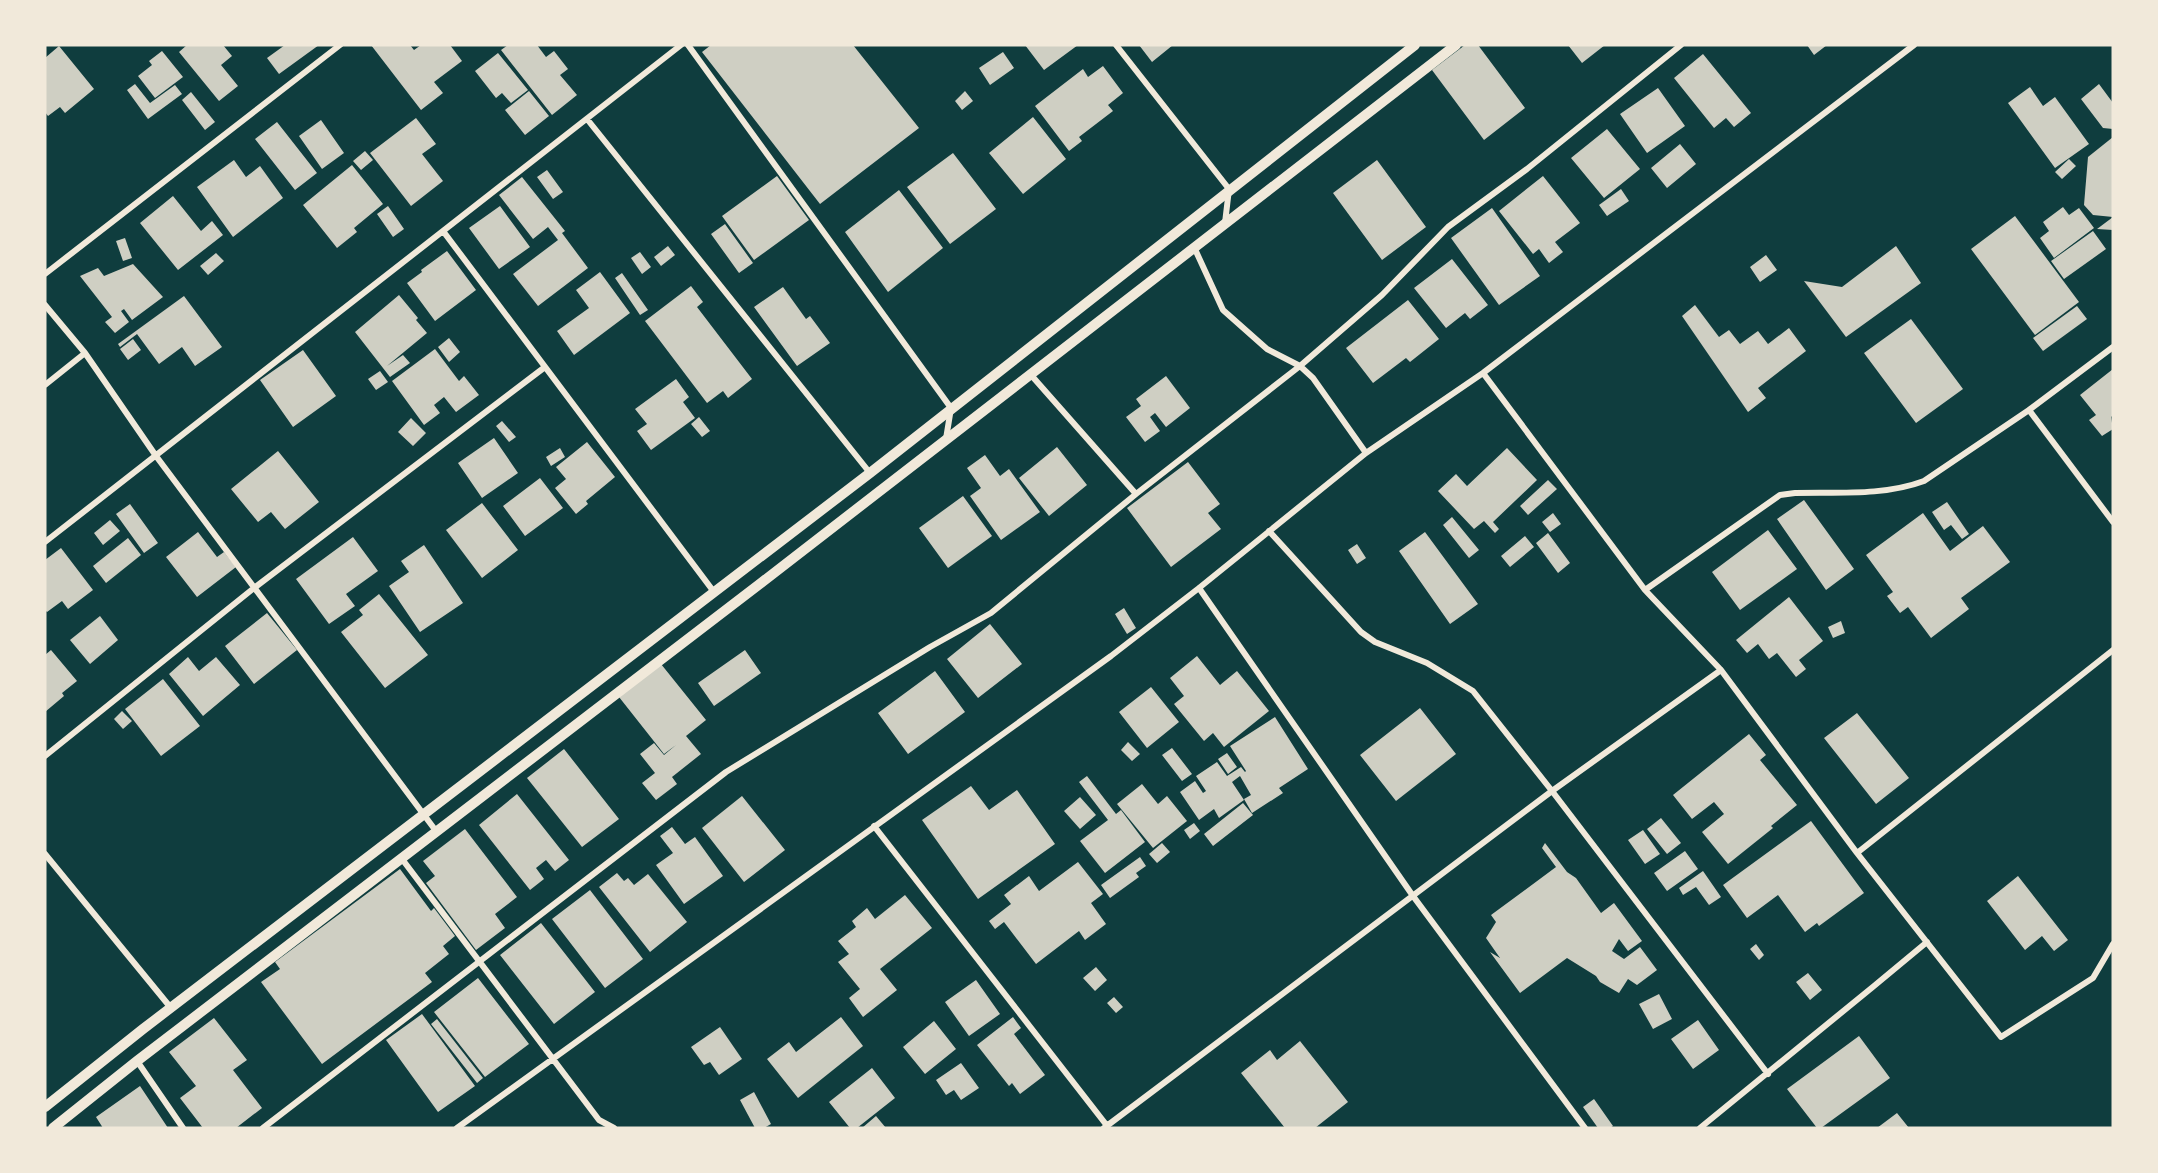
<svg xmlns="http://www.w3.org/2000/svg" width="2158" height="1173" font-family="Poppins,sans-serif">
	<rect width="100%" height="100%" fill="#0f3d3e"/>
	<path fill="#cfcfc3" d="M187,45h36l9,11 -11,9 17,21 -19,15 -40,-49z
		M285,45h34l-40,29 -12,-16z
		M371,45h39l4,5 7,-5h29l12,16 -28,21 9,11 -22,17z
		M508,45h29l9,12 8,-6 14,18 -8,6 17,20 -25,20 -51,-65z
		M711,45h142l66,83 -99,76 -118,-152z
		M1025,45h53l-34,25z
		M1139,45h34l-21,17z
		M1465,45h13l47,63 -41,32 -52,-70z
		M1568,45h37l-23,18z
		M1807,45h20l-13,10z
		M59,46l35,43 -29,24 -5,-6 -12,9 -3,-4v-54z
		M162,51l21,26 -28,21 -17,-22 14,-11 -3,-4z
		M1003,52l11,16 -24,17 -11,-17z
		M498,53l30,37 -17,13 -9,-10 -6,5 -21,-27z
		M1703,54l48,59 -17,14 -8,-9 -12,10 -40,-50z
		M1103,66l20,27 -15,12 5,6 -34,26 3,4 -13,10 -34,-45 48,-37 5,8z
		M135,84l15,19 25,-18 7,9 -34,25 -21,-29z
		M2099,84l14,19v26l-10,-1 -22,-29z
		M2030,87l13,19 12,-9 34,47 -34,24 -47,-65z
		M1658,88l27,38 -38,27 -27,-39z
		M529,91l20,25 -24,19 -20,-25z
		M965,91l8,10 -11,9 -7,-9z
		M191,92l24,30 -10,8 -23,-30z
		M1033,117l33,42 -43,35 -34,-41z
		M416,118l20,26 -14,10 21,27 -32,25 -41,-53z
		M321,120l23,33 -22,16 -23,-33z
		M277,122l40,51 -22,17 -40,-51z
		M1607,129l33,40 -36,29 -33,-40z
		M2113,137v93l-16,-1 16,-12 -20,-2 -9,-10 4,-48z
		M1680,144l16,20 -29,24 -16,-20z
		M365,151l8,9 -12,10 -8,-9z
		M953,153l43,56 -46,35 -43,-57z
		M2069,159l7,7 -14,13 -7,-7z
		M234,160l12,17 14,-11 23,32 -50,39 -36,-50z
		M1377,160l49,67 -44,33 -49,-67z
		M352,165l31,39 -29,24 3,4 -20,16 -34,-43z
		M547,170l16,22 -10,7 -16,-22z
		M777,176l32,44 -55,40 -32,-44z
		M1543,176l37,47 -25,19 8,10 -14,11 -10,-14 -6,5 -34,-43z
		M522,177l43,54 -3,2 26,35 -50,38 -25,-32 45,-34 -10,-13 -15,12 -34,-44z
		M1621,189l8,12 -22,15 -8,-11z
		M899,190l44,58 -55,44 -43,-60z
		M173,196l28,35 11,-10 11,14 -45,35 -38,-47z
		M388,206l16,23 -11,8 -16,-23z
		M500,206l30,41 -31,22 -30,-41z
		M2063,207l6,8 10,-7 15,20 -40,30 -14,-20 9,-7 -6,-9z
		M1492,208l48,68 -41,29 -48,-67z
		M2015,216l64,86 -44,33 -64,-86z
		M725,224l28,39 -14,10 -28,-39z
		M2093,231l13,18 -42,30 -13,-18z
		M125,238l7,20 -9,3 -7,-20z
		M668,246l7,9 -14,11 -7,-9z
		M1896,246l25,37 -75,54 -42,-56 38,6z
		M447,251l29,39 -41,31 -28,-38 15,-11 -1,-2z
		M640,252l11,15 -9,7 -11,-16z
		M216,253l8,8 -16,14 -8,-9z
		M1766,255l11,15 -17,12 -10,-15z
		M1452,259l36,46 -18,14 -5,-6 -19,15 -32,-40z
		M133,264l30,33 -31,23 -8,-11 -3,2 8,11 -14,11 -10,-11 7,-5 -32,-41 18,-8 6,8z
		M600,272l30,41 -56,42 -17,-24 32,-23 -13,-18z
		M622,273l26,37 -8,5 -25,-37z
		M691,286l12,16 -6,5 55,72 -24,19 -5,-7 -16,12 -62,-82z
		M783,287l23,32 4,-3 20,27 -33,23 -43,-59z
		M399,295l19,23 -2,2 11,13 -40,33 16,-11 7,8 -20,14 -35,-45z
		M184,296l38,51 -27,19 -13,-19 -23,17 -22,-30 -17,13 -2,-3z
		M1408,300l31,39 -29,23 -4,-4 -33,25 -27,-35z
		M1695,305l24,32 10,-7 11,14 18,-13 10,13 21,-16 17,23 -48,37 8,10 -18,14 -66,-96z
		M2077,306l10,13 -44,32 -10,-13z
		M1911,319l52,70 -47,34 -52,-70z
		M449,338l11,14 -11,10 -11,-15z
		M133,339l8,11 -13,10 -8,-11z
		M435,349l24,32 5,-5 15,19 -23,17 -12,-15 -10,8 6,8 -16,12 -32,-44z
		M303,350l33,46 -43,31 -33,-47z
		M2113,369v46l-2,2 2,12 -11,7 -13,-16 7,-5 -16,-20z
		M380,371l8,11 -12,8 -8,-11z
		M1166,376l24,32 -24,19 -11,-14 -5,4 10,14 -15,11 -19,-25 15,-11 -5,-7z
		M676,379l13,18 -6,5 12,16 -44,32 -14,-19 10,-7 -12,-15z
		M699,417l11,14 -8,6 -11,-13z
		M411,418l15,15 -13,13 -15,-14z
		M502,421l14,16 -7,5 -13,-16z
		M494,438l24,35 -36,25 -24,-35z
		M587,442l28,35 -29,24 2,3 -12,10 -21,-26 11,-9 -10,-12z
		M1057,447l30,38 -38,31 -30,-38z
		M560,448l5,9 -14,9 -5,-9z
		M1507,448l30,32 -44,42 6,7 -4,4 -11,-12 -10,8 -36,-38 18,-17 11,12z
		M278,451l41,51 -34,27 -14,-17 -13,10 -27,-33z
		M985,455l15,21 9,-7 31,43 -39,28 -31,-44 11,-8 -14,-20z
		M1188,462l32,42 -12,9 13,16 -50,38 -44,-59z
		M540,478l23,30 -38,28 -22,-30z
		M1548,480l9,9 -29,26 -8,-9z
		M963,496l29,40 -44,32 -29,-40z
		M1804,500l50,69 -28,21 -49,-71z
		M1947,502l22,32 -7,5 -11,-14 -7,5 -12,-18z
		M482,503l36,47 -36,28 -36,-48z
		M130,504l28,39 -14,10 -28,-39z
		M1553,513l8,11 -11,8 -8,-10z
		M1923,513l27,38 33,-25 27,36 -49,36 8,11 -38,29 -23,-31 -8,6 -13,-17 6,-4 -27,-37z
		M1452,517l27,33 -10,8 -26,-33z
		M110,520l10,11 -17,14 -9,-12z
		M1768,530l29,39 -57,41 -28,-38z
		M198,532l19,25 7,-5 12,15 -39,30 -31,-40z
		M1425,532l53,72 -28,20 -51,-73z
		M1548,533l22,30 -12,10 -22,-30z
		M1525,536l9,11 -24,20 -9,-11z
		M353,537l25,34 -32,23 9,12 -26,18 -33,-45z
		M128,538l13,17 -35,28 -13,-17z
		M1357,544l9,14 -9,6 -9,-14z
		M424,545l39,58 -43,29 -31,-46 20,-14 -8,-11z
		M61,548l32,42 -25,19 -6,-8 -15,11 -2,-2v-50z
		M379,594l49,61 -43,33 -44,-56 22,-17 -4,-5z
		M1789,597l34,44 -24,19 7,9 -10,8 -19,-24 -8,6 -11,-15 -11,9 -11,-13z
		M1124,608l12,20 -9,6 -12,-20z
		M267,613l30,37 -43,34 -29,-38z
		M100,616l18,24 -28,24 -20,-24z
		M1841,621l4,12 -12,5 -5,-11z
		M990,624l32,40 -44,34 -31,-39z
		M51,650l26,31 -15,12 2,3 -19,16v-57z
		M745,650l16,23 -47,33 -16,-23z
		M1197,656l23,29 17,-14 32,40 -45,36 -11,-14 -9,8 -30,-37 10,-8 -14,-18z
		M188,657l11,14 17,-14 24,28 -37,31 -34,-42z
		M661,664l45,56 -20,16 15,18 -29,23 5,7 -21,16 -14,-17 13,-10 -15,-19 14,-11 10,12 12,-10 -12,9 -45,-57z
		M935,671l30,41 -57,42 -30,-41z
		M163,679l37,47 -39,30 -36,-47z
		M1151,687l28,35 -32,26 -28,-36z
		M1420,708l36,46 -60,47 -36,-46z
		M122,711l10,10 -9,8 -9,-10z
		M1857,713l52,65 -33,26 -52,-66z
		M1275,717l33,52 -29,19 4,5 -31,20 -8,-14 7,-4 -11,-19 -8,6 12,18 -25,18 -5,-9 -15,11 -19,-28 15,-11 8,12 3,-2 -10,-15 21,-14 10,14 14,-9 4,5 1,-1 -16,-25z
		M1749,734l17,21 -6,5 37,45 -26,21 2,2 -45,36 -26,-32 22,-18 -10,-12 -22,17 -19,-24z
		M1128,742l12,12 -8,7 -11,-11z
		M1172,748l20,26 -10,7 -20,-26z
		M564,749l55,70 -37,28 -55,-69z
		M1227,753l10,14 -9,7 -10,-15z
		M1087,776l29,38 5,-4 24,32 -40,31 -25,-32 28,-21 -29,-38z
		M1142,784l16,20 9,-8 20,25 -34,27 -36,-44z
		M971,786l18,24 28,-20 38,54 -77,55 -56,-79z
		M517,794l52,66 -14,11 -9,-11 -10,8 8,11 -14,11 -51,-65z
		M742,796l43,54 -41,32 -42,-54z
		M1080,797l16,18 -16,14 -16,-18z
		M1243,803l10,12 -40,31 -9,-12z
		M1661,818l20,25 -14,11 -20,-25z
		M1811,821l53,72 -45,33 -2,-3 -12,9 -27,-37 -31,23 -24,-33z
		M1194,823l6,8 -10,8 -6,-9z
		M672,827l13,17 10,-7 28,39 -39,28 -28,-39 17,-12 -13,-17z
		M465,829l52,68 -22,17 10,14 -29,22 -50,-67 9,-7 -12,-15z
		M1643,830l17,24 -15,10 -17,-24z
		M1162,843l8,9 -13,11 -8,-9z
		M1545,843l22,29 9,6 25,35 13,-10 28,38 -14,10 -9,-12 -7,12 12,8 16,-12 17,23 -20,15 -9,-6 -9,14 -19,-11 -4,-6 -29,-18 -47,35 -30,-41 10,6 -14,-20 10,-16 -5,-7 65,-48 -14,-19z
		M1685,851l13,18 -31,22 -13,-18z
		M1140,857l6,9 -10,7 3,4 -29,21 -9,-13z
		M1078,862l25,32 -12,9 15,21 -21,16 -6,-9 -43,33 -32,-42 -9,7 -6,-8 22,-17 -7,-9 25,-19 10,15z
		M400,869l31,42 3,-3 21,28 -12,10 6,8 -24,19 7,9 -110,82 -61,-82 19,-13 -5,-7z
		M1703,871l18,26 -12,8 -13,-18 -13,8 -4,-7z
		M617,873l7,8 4,-3 6,7 14,-11 39,48 -37,30 -51,-65z
		M2018,876l50,64 -14,11 -12,-15 -17,14 -38,-49z
		M590,890l53,69 -38,29 -53,-69z
		M905,895l27,33 -52,41 17,21 -34,27 -14,-19 11,-9 -22,-27 11,-8 -11,-13 18,-14 -4,-6 15,-13 8,11z
		M541,923l54,69 -41,32 -54,-69z
		M1756,944l8,11 -5,5 -9,-11z
		M1096,967l11,13 -12,11 -12,-13z
		M1808,973l14,17 -12,10 -14,-18z
		M478,978l51,66 -44,33 -51,-65z
		M976,980l24,34 -31,22 -24,-34z
		M1659,994l13,25 -19,10 -14,-25z
		M1114,997l9,10 -7,6 -9,-10z
		M422,1014l53,72 -37,26 -52,-72z
		M841,1017l22,29 -65,52 -31,-39 22,-17 7,10z
		M1013,1017l8,11 -7,6 31,41 -25,19 -8,-11 -3,3 -32,-41z
		M214,1018l33,42 -14,10 29,38 -26,20h-33l-23,-30 16,-12 -27,-34z
		M437,1019l46,59 -6,5 -46,-59z
		M1698,1020l21,30 -26,19 -22,-30z
		M934,1021l22,28 -31,25 -22,-27z
		M720,1027l22,32 -23,16 -9,-13 -6,3 -13,-18z
		M1859,1036l31,42 -69,50h-4l-30,-39z
		M1300,1041l48,61 -33,26h-30l-44,-55 29,-23 7,10z
		M961,1063l18,25 -18,12 -7,-10 -8,5 -10,-15z
		M872,1068l23,30 -38,30h-7l-21,-26z
		M140,1086l28,42h-65l-7,-11z
		M754,1092l17,32 -7,4h-9l-15,-28z
		M1594,1099l19,27 -3,2h-12l-15,-21z
		M1897,1113l12,15h-32z
		M876,1116l10,12h-24z"/>
	<g fill="none" stroke-linecap="round" stroke-linejoin="round">
		<path stroke="#f1e9da" stroke-width="6" d="M688,45l263,363 -5,31
			M1116,45l113,144 -4,34
			M587,119l283,354
			M443,231l271,361
			M1194,247l29,63 44,39 33,17 13,12 53,75
			M45,274l295,-229
			M45,305l40,48 71,103 280,375
			M1483,373l162,217 76,80 136,183 144,184 92,-59 20,-34
			M1031,375l105,119
			M45,385l40,-32
			M2029,410l84,112
			M1269,531l92,101 14,10 52,21 46,28 79,100 216,283
			M45,542l636,-497
			M1199,588l214,308 172,232
			M1645,590l135,-95 15,-2c43,-1 89,3 129,-12l105,-71 84,-63
			M45,756l209,-168 291,-221
			M874,826l234,301
			M1857,853l256,-203
			M45,854l126,154
			M402,859l197,261 15,8
			M137,1061l46,67
			M263,1128l463,-356 204,-125 61,-34 145,-119 164,-128 82,-71 66,-68 79,-58 154,-124
			M457,1128l654,-472 88,-68 167,-135 117,-80 431,-328
			M1104,1128l448,-337 169,-121
			M1700,1128l174,-142 53,-44"/>
		<path stroke="#f1e9da" stroke-width="10" d="M45,1107l98,-78 727,-556 545,-428
			M53,1128l84,-67 624,-478 695,-538"/>
	</g>
	<rect width="2158" height="1173" fill="none" stroke="#f1e9da" stroke-width="93"/>
</svg>
